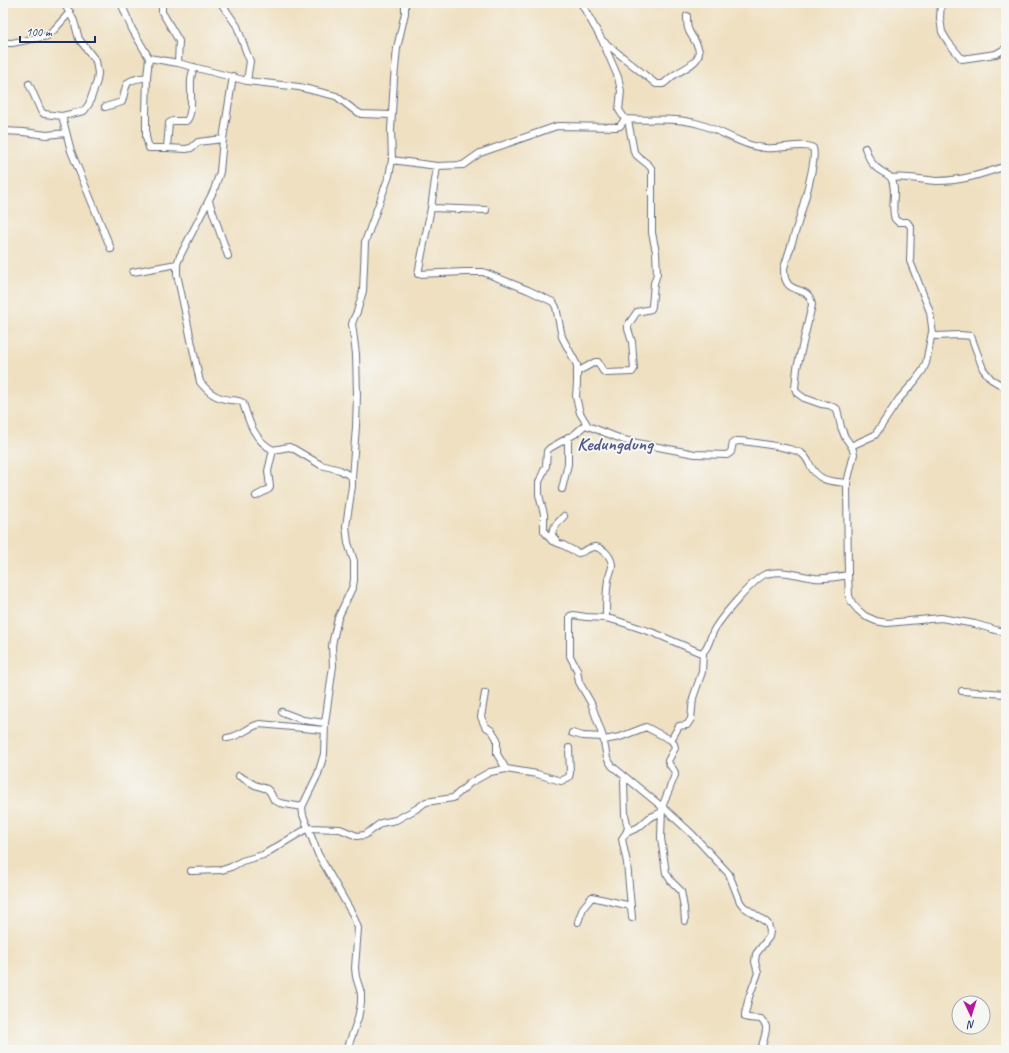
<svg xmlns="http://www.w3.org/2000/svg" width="1009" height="1053" font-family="Caveat,sans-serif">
	<rect width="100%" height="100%" fill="#f6f6f2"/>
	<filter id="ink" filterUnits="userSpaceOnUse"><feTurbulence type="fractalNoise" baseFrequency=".025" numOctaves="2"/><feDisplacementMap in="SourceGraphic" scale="8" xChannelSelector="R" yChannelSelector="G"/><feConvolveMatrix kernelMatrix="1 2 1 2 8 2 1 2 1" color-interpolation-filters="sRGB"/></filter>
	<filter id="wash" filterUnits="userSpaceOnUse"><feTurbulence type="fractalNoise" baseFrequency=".012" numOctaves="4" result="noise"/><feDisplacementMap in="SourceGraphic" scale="16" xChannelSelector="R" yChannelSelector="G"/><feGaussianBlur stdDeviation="0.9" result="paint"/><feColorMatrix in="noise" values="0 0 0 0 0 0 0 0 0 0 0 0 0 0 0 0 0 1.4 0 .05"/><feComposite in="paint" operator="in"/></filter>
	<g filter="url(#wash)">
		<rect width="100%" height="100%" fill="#efe0c1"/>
	</g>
	<g filter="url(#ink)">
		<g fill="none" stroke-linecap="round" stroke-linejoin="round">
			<defs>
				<path id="minor" d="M121,3l11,26 17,29 -2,19 -1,37v23l3,11h18l2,-25 4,-2h13c8,-6 4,-31 5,-41 0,-5 2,-9 3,-13
					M162,3v9l17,29 -1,22
					M221,3l16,23 10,28 3,7 -3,20
					M581,3l21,37 16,37 3,14 -2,19 6,9c24,2 50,-2 74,5 22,6 43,22 66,24 12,2 39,-6 48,0 6,15 -23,100 -29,120 -1,31 26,14 28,37l-15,63 -2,20 2,5 7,5 17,6 8,1 8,4 4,18 4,10 7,10 2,7 -7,29 1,92 1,21 3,7 6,7 7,6 11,5 11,2 54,-5 34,6 31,9
					M941,3l-1,15 2,14 6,10 14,17 34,-5 10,-6
					M3,41l5,2h4l35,-7 5,-4 18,-20
					M603,41l53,43h7c5,-3 8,-8 13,-10 10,-7 29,-13 21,-29 -7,-14 -10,-11 -10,-29
					M149,58l29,5 69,18 52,6 37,9 18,14 7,4 31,1
					M233,76l-10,63 -3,33 -6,18 -34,66 -3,8v10l23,108c9,11 16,16 30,18 5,0 9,0 13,3 6,19 11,37 30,47l16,-3 5,2 27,16 19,5 12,7v9l-6,40 2,17 6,18v19l-1,6 -15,32 -5,22 -1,6 1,20 -8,57 -1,31 -6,20 -16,33 1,8 15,39 35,61 5,13 -3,40 1,9 5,16v10l-3,15 -11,32
					M29,84l12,27 3,3 18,2 22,-5 5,-7 8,-23 1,-8 -2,-12 -17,-22 -5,-18 -10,-18
					M105,107l17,-5c6,-21 1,-21 25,-25
					M62,116l9,35 40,98
					M3,131l20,1 24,3 19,-2
					M167,148l19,1 5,-1 7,-6 25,-3
					M865,148c4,10 6,17 16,23 3,2 8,4 10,7 7,12 -1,29 4,41l3,3h9l4,5 -1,34 20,51 3,23 3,1 24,-1 11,1 12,33 8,10 15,9
					M392,160l45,6 26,-1 17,-12 77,-27 60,1 3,-1 5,-7
					M437,166l-6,42 -13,66 47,-2h18l45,18 25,12 3,5 6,30 15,28v18l-1,14 4,16 8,13 36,14 13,3 58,11 32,1 4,-3 2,-9 4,-2c11,0 56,7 64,12 5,3 7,8 9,12 9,17 20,16 37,18
					M891,178c16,-2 30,2 46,3 24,0 46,-7 69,-15
					M209,201l19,55
					M431,208l55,2
					M133,272l44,-8
					M577,372l18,-10h3l5,9 3,2 26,-1 2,-3 -2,-27 -4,-13v-4l9,-13 14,-3 1,-3 2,-23 3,-9 -1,-22 -4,-19v-63c-3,-8 -13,-10 -18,-18l-6,-32
					M586,424l-11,10 -25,14 -3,3 -1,15 -7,16v13l5,19v17l8,10 11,4 15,8c6,0 11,-7 18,-6 8,2 15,9 16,18 0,5 -3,10 -4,15 -2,12 -2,25 -2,38
					M851,446l24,-11 24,-36 16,-18 8,-11 3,-7 6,-31
					M352,477l4,-50 1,-32 -1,-41 -4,-30 2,-6 3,-6 6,-21 2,-49 24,-66 3,-16 -1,-30 3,-51 3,-31 8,-35v-10
					M562,489l6,-25v-27
					M256,496l13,-7 1,-2 -2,-16 5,-21
					M556,540l-4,-5c0,-8 7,-13 12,-19
					M962,691l44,3
					M485,693l-4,24 4,9 7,5 5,8v15l9,15
					M282,712l21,8 22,3
					M572,733l11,3 20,1
					M227,738c15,-2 20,-11 33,-14l64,6
					M604,740l16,-3 26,-10 25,13 3,4 1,4 -7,13c1,6 8,8 7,14l-13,32 -1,31 5,35 5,8 10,10 3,17 1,13
					M671,740l8,-14 8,-1 4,-6 2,-21 9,-26 1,-19
					M239,776l16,9 12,4 3,3 4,8 6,3 22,4
					M625,777l-1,4 1,34 3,13 -2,5
					M191,871l31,-1 9,-3 11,-6 21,-6 45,-27 32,1 17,7 8,-1 16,-12 15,-3 20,-11 10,-7 27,-4 17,-15 20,-11 16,-3 31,5 24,7 8,-4 1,-4 -1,-25
					M632,918l-5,-55 -5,-24 4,-6 13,-6 10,-9 13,-6
					M578,922l5,-14 9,-11 39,9
					M761,1050c1,-4 6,-20 5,-23 0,-3 -4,-6 -5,-8 -6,-1 -11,0 -16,-2v-3l4,-17 9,-24 -3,-11 1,-8 13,-17 1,-6 -2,-7 -2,-2 -22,-15 -4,-5 -11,-28 -37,-40 -26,-24 -54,-44 -5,-8 -4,-21 -12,-34 -12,-21 -2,-12 -7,-14v-40l3,-1 13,2 20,1 12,3 36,12 47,20c7,-3 9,-16 13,-23 6,-11 41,-53 52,-56 16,-5 33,2 49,4 11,1 22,-1 33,-3"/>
			</defs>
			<use href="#minor" stroke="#656d81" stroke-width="8"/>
			<use href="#minor" stroke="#fff" stroke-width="6"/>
		</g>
	</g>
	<g text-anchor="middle" stroke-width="4" stroke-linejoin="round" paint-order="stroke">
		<g font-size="19" font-weight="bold" fill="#545a8a" stroke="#f6f6f2">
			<text x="615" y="450">Kedungdung</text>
		</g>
	</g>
	<rect width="1009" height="1053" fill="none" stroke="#f6f6f2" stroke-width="16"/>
	<g transform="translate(971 1015) rotate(176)"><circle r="19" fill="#f6f6f2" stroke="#9ea6b7"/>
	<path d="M0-3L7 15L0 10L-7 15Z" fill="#b5179e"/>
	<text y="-6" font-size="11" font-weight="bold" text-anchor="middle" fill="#1b2f5e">N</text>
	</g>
	<path d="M20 36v6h75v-6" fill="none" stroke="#1b2f5e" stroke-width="2"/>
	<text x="26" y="36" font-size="12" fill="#1b2f5e" stroke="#f6f6f2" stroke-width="3" paint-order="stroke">100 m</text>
</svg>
